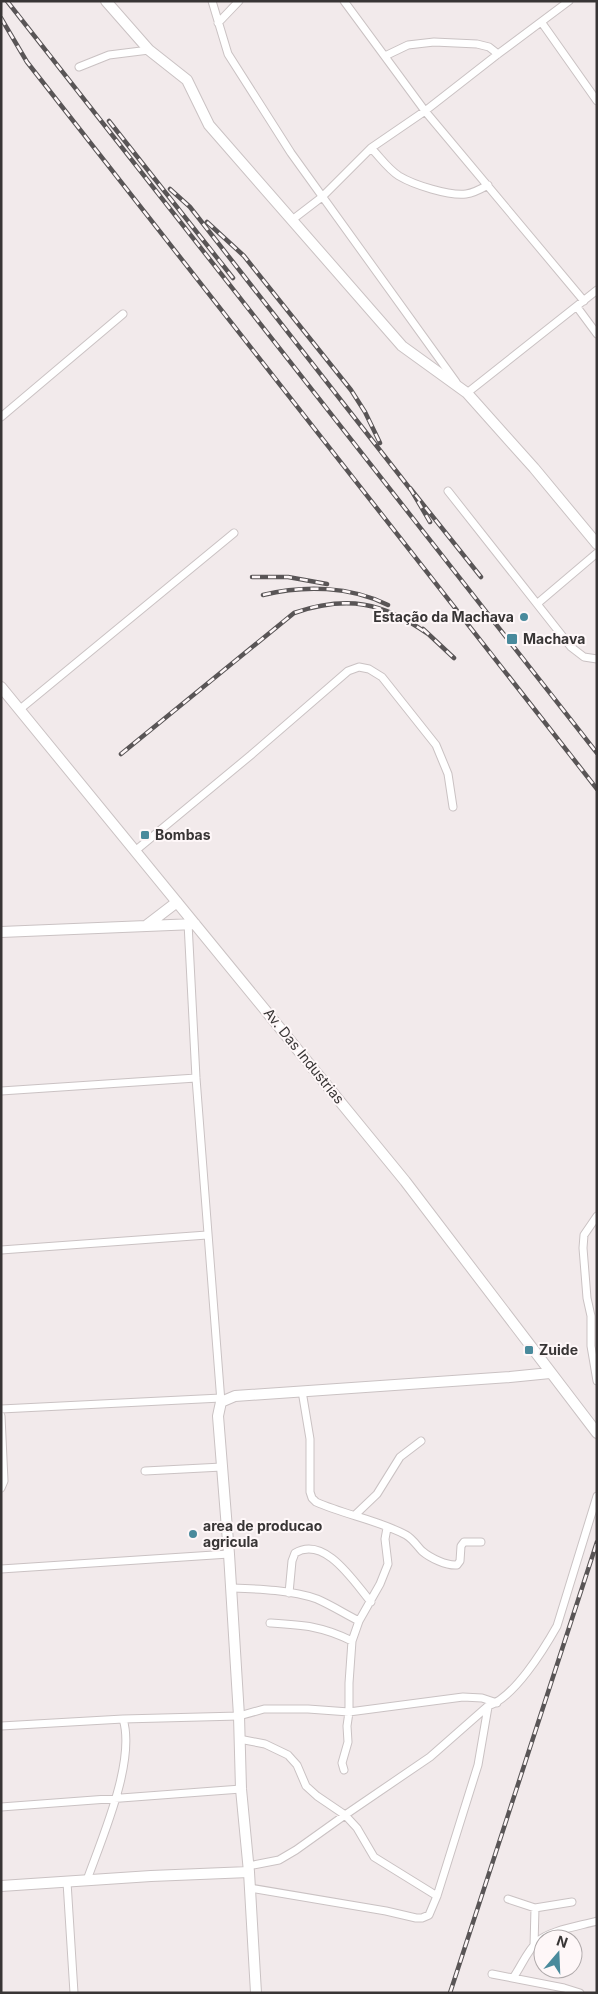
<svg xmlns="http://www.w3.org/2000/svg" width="598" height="1994" font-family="Inter,sans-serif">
	<rect width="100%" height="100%" fill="#f2eaeb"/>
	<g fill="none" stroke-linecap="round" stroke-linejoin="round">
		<defs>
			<path id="street" d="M212,1l16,53 63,99 165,229
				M344,1l81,110 159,190
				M218,23l21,-22
				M542,23l55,78
				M385,56l23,-11 26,-3 43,2 12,3 9,7
				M79,67l30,-12 40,-5
				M371,148c9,9 17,21 28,28 15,9 50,20 67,18 8,-1 15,-5 22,-9
				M292,220l30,-23 49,-49 54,-37 73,-57 71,-53
				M577,307l20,27
				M467,393l130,-103
				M1,417l122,-103
				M448,491l123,156 13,10 13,2
				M538,603l59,-50
				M19,710l215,-177
				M135,851l116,-96 97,-84 11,-4 10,2 13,8 54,68 12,29 5,33
				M188,923l8,155 25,324
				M1,1091l195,-13
				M597,1216l-13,19 -1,13 4,50 4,18v30l6,35
				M1,1250l206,-15
				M302,1391l8,48v53l2,6 4,4c29,13 62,18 90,33 7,4 11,11 16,16 8,7 25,15 35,14l3,-4 1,-15 3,-4h17
				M1,1409l220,-11
				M1,1416l3,65 -3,7
				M145,1471l77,-4
				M355,1515l22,-21 23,-37 21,-16
				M1,1569l228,-15
				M231,1588c28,1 60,2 86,11 14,6 28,15 42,22
				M289,1593l3,-32 3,-8c30,-18 59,29 76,49
				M270,1623c33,2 52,3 82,18
				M1,1726l122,-7 116,-3 25,-7h44l41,3 114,-15 19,1 15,5
				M239,1739l26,5 23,11 9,10 9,21 11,10 28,19 12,13 17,29 63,39
				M344,1770l-2,-7 6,-21 -1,-16 2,-14v-29l3,-42 7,-20 21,-37 8,-20 -3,-25 2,-11
				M1,1807l240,-18
				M248,1866l31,-6 17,-10 49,-35 85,-58 58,-51c26,-8 56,-57 69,-80l40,-130
				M87,1880c15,-42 49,-119 36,-161
				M67,1882l7,111
				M250,1888l136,23 30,7h6l7,-3 8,-19 41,-131 10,-58
				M508,1899l27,9 37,-6
				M534,1946l1,-38
				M492,1974l72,14 16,5
				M513,1978c8,-11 14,-27 24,-36 13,-12 43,-16 60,-21"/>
			<path id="secondary" d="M106,1l43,49 38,30 22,45 193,221 65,47 67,75 63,76
				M1,687l404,494 192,252
				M147,925l30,-23
				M1,932l194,-8
				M1,1886l150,-10 98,-4
				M256,1993l-7,-121 -8,-83 -2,-73 -10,-162 -11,-138 3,-14 14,-6 275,-19 40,-4"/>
		</defs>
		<use href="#street" stroke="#cac2c3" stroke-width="9"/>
		<use href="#secondary" stroke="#cac2c3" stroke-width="12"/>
		<use href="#street" stroke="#fff" stroke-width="7"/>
		<use href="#secondary" stroke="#fff" stroke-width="10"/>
		<defs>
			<path id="rail" d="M7,1l590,752
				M1,18l26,44 570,727
				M109,121l124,157
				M170,189l20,18 221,283
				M207,222l37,34 107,134 14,22 15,31
				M430,522l-20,-34 71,89
				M252,577h36l39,7
				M263,595c41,-10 87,-9 125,10
				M423,629l31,29
				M121,754l173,-141c53,-18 89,-11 134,21
				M450,1993l147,-451"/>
		</defs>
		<use href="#rail" stroke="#595556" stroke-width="4.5"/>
		<use href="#rail" stroke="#fef7f8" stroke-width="2.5" stroke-dasharray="8" stroke-linecap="butt"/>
	</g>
	<g fill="#498a9c" stroke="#fef7f8" stroke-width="2">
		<circle cx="524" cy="617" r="5"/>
		<rect x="506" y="633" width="12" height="12" rx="2.5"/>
		<rect x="140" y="830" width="10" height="10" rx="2.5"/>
		<rect x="524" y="1345" width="10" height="10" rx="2.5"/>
		<circle cx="193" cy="1534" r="5"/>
	</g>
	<g text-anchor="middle" stroke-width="4" stroke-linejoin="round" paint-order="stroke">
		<g font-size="14" font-weight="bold" fill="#383535" stroke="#fef7f8" text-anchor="start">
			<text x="514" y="622" text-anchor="end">Estação da Machava</text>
			<text x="523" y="644">Machava</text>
			<text x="155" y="840">Bombas</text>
			<text x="539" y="1355">Zuide</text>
			<text x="203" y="1531">area de producao<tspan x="203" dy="16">agricula</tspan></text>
		</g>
		<g font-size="14" fill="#383535" stroke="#fef7f8">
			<text transform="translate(304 1056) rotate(51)" y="5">Av. Das Industrias</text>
		</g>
	</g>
	<rect width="598" height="1994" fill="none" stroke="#383535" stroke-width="5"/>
	<g transform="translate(558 1954) rotate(19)"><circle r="24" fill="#fef7f8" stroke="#afa9aa"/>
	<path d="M0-4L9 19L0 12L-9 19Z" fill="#498a9c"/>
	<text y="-8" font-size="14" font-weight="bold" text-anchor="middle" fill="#383535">N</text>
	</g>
</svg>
